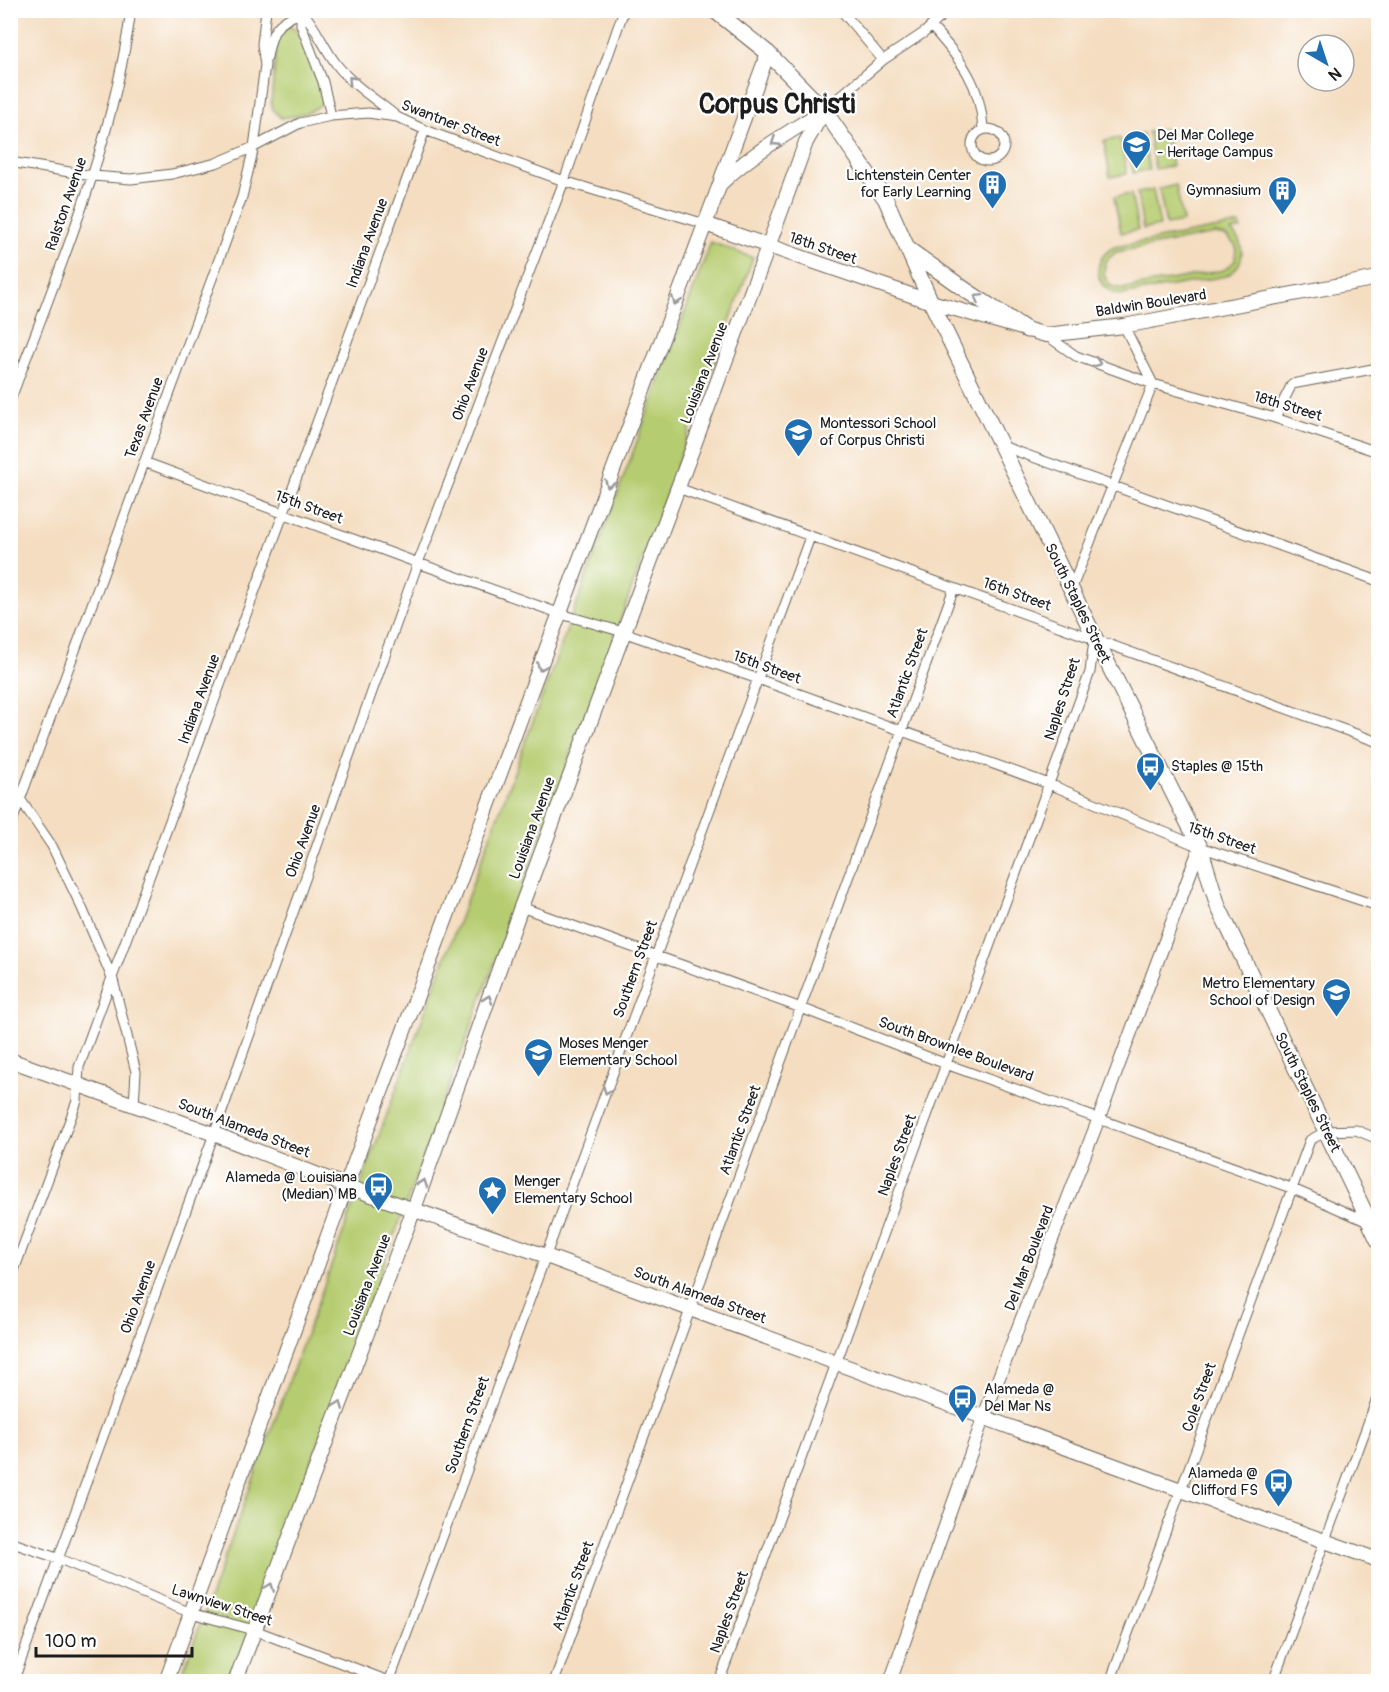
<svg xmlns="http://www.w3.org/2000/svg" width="1389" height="1692" font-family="Pangolin,sans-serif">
	<rect width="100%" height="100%" fill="#fff"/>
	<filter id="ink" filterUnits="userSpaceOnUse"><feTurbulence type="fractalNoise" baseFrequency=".0167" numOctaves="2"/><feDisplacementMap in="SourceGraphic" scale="12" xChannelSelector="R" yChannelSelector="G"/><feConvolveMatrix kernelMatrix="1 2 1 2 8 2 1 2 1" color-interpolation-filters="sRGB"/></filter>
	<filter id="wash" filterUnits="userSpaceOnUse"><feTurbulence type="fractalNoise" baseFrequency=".008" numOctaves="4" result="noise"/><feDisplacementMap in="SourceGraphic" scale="24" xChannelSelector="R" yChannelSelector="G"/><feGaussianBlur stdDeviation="1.35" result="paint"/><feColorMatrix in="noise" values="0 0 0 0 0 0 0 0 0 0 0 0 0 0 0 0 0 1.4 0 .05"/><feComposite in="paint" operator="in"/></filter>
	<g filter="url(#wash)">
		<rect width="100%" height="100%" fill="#f4ddc0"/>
		<path fill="#b6cc70" stroke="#697446" stroke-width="1.5" fill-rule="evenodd" d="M289,26c17,5 29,56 33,73l-1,5c-9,9 -27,13 -40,14l-8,-8 -2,-7 6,-64 6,-12z
			M1165,129l7,37 -17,3 -7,-37z
			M1143,133l6,37 -16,3 -7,-36z
			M1120,138l7,36 -17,3 -6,-36z
			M1176,185l7,37 -17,3 -7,-36z
			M1153,190l7,36 -17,3 -6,-36z
			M1131,194l7,36 -17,3 -7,-36z
			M1240,224l1,5 -10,2c16,14 14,35 -5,45l-104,19c-27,-3 -33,-35 -8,-48zM1215,234l11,2 10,10 -1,15 -11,9 -102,19 -11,-3 -7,-10 1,-14 11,-10z
			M711,242l42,16 -522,1423 -52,1 189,-517z"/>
	</g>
	<g filter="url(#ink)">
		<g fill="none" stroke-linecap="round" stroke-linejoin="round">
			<defs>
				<path id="minor" d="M301,10v15l22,57 8,34
					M841,10l42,50
					M302,11c14,16 22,37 35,54 17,22 40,35 60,52
					M931,26c30,34 50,57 52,104
					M267,57c6,-31 8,-31 35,-46
					M824,110l59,-50 42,-28 23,-22
					M972 145a16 16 0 1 1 32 0a16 16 0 1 1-32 0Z
					M10,162l83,14 38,3 41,-5 44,-11 38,-16 46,-24 31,-7 37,-3 29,4 28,13 139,51 141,43
					M1124,326l29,58 122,34 103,34
					M1046,335l30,21 77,28 -82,206
					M10,401c47,-127 103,-255 121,-391
					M1275,418l17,-34 86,-16
					M1002,446l376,135
					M144,462l274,101 143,51 62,18 135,47 291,105 151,63 178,59
					M678,488l700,254
					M10,784l42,62 30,62 31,72 23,92 -2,32
					M10,827l232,-630 12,-50 11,-82 -3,-21 4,-34
					M521,907l280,101 145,56 345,124 79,35
					M10,1281l67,-180 2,-34 346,-937
					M10,1542l47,16 134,55 63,17 137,52
					M13,1682l201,-548 204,-571 146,-382 60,-171
					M389,1682l421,-1145
					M554,1682l400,-1094
					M719,1682l371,-1010 4,-32
					M1110,1682l200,-542 17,-9 29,-1 22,9
					M1273,1682l105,-286"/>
				<path id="tertiary" d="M890,1682l94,-266 115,-298 101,-271"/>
				<path id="secondary" d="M721,180l47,-127
					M705,224l226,78 115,33 78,-9 254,-48
					M10,1060l204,74 132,52 200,70 635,234 197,70
					M166,1682l180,-496 374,-1002c30,-30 69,-51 104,-74
					M235,1682l179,-473 107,-302 247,-660 38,-105 16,-28"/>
				<path id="primary" d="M714,10l54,43 56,57 62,90 45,102 164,336 105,209 18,59 160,334
					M908,249l59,42 60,39"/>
			</defs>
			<use href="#minor" stroke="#686055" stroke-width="11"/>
			<use href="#tertiary" stroke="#686055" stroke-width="14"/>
			<use href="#secondary" stroke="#686055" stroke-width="16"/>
			<use href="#primary" stroke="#686055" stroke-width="17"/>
			<use href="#minor" stroke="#fff" stroke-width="9"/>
			<use href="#tertiary" stroke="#fff" stroke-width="12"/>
			<use href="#secondary" stroke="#fff" stroke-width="14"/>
			<use href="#primary" stroke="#fff" stroke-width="15"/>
		</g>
		<defs><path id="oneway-chevron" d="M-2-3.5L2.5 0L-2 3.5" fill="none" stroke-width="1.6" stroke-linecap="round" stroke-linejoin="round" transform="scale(1.5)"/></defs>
		<g stroke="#999">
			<use href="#oneway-chevron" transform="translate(352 80) rotate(-134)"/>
			<use href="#oneway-chevron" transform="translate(775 142) rotate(147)"/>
			<use href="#oneway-chevron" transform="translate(978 298) rotate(-148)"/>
			<use href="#oneway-chevron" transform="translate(676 301) rotate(110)"/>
			<use href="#oneway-chevron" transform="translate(1097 363) rotate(20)"/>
			<use href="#oneway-chevron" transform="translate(609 484) rotate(110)"/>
			<use href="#oneway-chevron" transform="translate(541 667) rotate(111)"/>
			<use href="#oneway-chevron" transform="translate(488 999) rotate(-71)"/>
			<use href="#oneway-chevron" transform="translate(607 1090) rotate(110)"/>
			<use href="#oneway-chevron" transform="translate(423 1183) rotate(-71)"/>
			<use href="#oneway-chevron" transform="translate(339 1405) rotate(-69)"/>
			<use href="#oneway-chevron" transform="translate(270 1587) rotate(-69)"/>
		</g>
	</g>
	<defs>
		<symbol id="university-pin" viewBox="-11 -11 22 30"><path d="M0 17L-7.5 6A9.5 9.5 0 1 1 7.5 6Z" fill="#1f6fb2" stroke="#fff"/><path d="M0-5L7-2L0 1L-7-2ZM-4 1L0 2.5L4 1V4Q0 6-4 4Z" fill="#fff"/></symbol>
		<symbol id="building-pin" viewBox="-11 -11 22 30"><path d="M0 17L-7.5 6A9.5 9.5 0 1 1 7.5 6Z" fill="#1f6fb2" stroke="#fff"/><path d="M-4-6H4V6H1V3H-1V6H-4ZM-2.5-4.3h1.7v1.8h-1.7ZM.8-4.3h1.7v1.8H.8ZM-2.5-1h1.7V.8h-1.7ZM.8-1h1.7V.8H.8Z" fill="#fff"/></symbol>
		<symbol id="school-pin" viewBox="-11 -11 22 30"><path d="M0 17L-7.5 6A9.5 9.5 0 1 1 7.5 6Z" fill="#1f6fb2" stroke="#fff"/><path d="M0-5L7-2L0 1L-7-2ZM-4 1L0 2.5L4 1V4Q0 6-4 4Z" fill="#fff"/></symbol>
		<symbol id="bus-pin" viewBox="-11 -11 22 30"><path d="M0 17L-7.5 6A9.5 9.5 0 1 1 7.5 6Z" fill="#1f6fb2" stroke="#fff"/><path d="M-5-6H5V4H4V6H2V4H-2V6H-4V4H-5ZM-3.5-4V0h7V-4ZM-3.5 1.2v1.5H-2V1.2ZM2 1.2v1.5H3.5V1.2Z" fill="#fff"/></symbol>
		<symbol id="sight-pin" viewBox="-11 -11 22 30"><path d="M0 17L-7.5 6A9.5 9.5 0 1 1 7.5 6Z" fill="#1f6fb2" stroke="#fff"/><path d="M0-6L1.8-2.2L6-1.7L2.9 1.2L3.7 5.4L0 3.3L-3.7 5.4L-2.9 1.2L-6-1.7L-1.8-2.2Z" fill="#fff"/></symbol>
	</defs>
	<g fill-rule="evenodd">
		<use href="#university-pin" x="1120" y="128" width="33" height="45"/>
		<use href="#building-pin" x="976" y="168" width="33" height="45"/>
		<use href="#building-pin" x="1266" y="174" width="33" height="45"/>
		<use href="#school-pin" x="782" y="416" width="33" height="45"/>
		<use href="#bus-pin" x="1134" y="750" width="33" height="45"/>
		<use href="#school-pin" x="1320" y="976" width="33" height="45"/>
		<use href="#school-pin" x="522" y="1036" width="33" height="45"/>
		<use href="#bus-pin" x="362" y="1170" width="33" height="45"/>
		<use href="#sight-pin" x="476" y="1174" width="33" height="45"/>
		<use href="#bus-pin" x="946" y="1382" width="33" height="45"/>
		<use href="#bus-pin" x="1262" y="1466" width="33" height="45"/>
	</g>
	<g text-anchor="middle" stroke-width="4.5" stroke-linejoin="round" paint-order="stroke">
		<g font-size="15" fill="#1c1c1c" stroke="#fff">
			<text transform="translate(451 123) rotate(21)" y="5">Swantner Street</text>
			<text transform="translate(66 204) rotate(-71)" y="5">Ralston Avenue</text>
			<text transform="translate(367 243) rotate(-70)" y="5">Indiana Avenue</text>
			<text transform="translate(823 248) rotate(19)" y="5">18th Street</text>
			<text transform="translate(1151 303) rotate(-9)" y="5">Baldwin Boulevard</text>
			<text transform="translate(704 373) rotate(-69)" y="5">Louisiana Avenue</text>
			<text transform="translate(470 384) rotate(-69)" y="5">Ohio Avenue</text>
			<text transform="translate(1288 406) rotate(17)" y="5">18th Street</text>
			<text transform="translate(144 418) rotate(-70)" y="5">Texas Avenue</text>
			<text transform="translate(309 507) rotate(20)" y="5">15th Street</text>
			<text transform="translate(1017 594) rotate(20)" y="5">16th Street</text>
			<text transform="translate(1078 603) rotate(64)" y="5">South Staples Street</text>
			<text transform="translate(767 667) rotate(20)" y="5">15th Street</text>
			<text transform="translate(907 673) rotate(-70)" y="5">Atlantic Street</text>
			<text transform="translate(199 699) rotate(-70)" y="5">Indiana Avenue</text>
			<text transform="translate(1062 699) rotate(-72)" y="5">Naples Street</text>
			<text transform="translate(532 828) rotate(-70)" y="5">Louisiana Avenue</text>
			<text transform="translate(1222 838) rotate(19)" y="5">15th Street</text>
			<text transform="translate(303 841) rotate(-70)" y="5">Ohio Avenue</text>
			<text transform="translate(635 969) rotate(-70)" y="5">Southern Street</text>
			<text transform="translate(956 1049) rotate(20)" y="5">South Brownlee Boulevard</text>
			<text transform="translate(1308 1092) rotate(64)" y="5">South Staples Street</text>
			<text transform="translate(244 1128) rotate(21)" y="5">South Alameda Street</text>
			<text transform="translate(740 1130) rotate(-70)" y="5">Atlantic Street</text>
			<text transform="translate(897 1155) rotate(-70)" y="5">Naples Street</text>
			<text transform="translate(1029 1258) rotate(-69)" y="5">Del Mar Boulevard</text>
			<text transform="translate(367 1285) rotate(-69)" y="5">Louisiana Avenue</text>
			<text transform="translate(700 1295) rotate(20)" y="5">South Alameda Street</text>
			<text transform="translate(138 1297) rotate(-70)" y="5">Ohio Avenue</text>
			<text transform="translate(1199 1397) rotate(-70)" y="5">Cole Street</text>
			<text transform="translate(467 1425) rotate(-70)" y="5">Southern Street</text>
			<text transform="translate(573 1586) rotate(-70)" y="5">Atlantic Street</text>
			<text transform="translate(222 1605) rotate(18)" y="5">Lawnview Street</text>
			<text transform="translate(729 1612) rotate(-70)" y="5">Naples Street</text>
		</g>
		<g font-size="15" fill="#1c1c1c" stroke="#fff" text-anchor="start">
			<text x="1157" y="140">Del Mar College<tspan x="1157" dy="17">- Heritage Campus</tspan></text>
			<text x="971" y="180" text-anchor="end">Lichtenstein Center<tspan x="971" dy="17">for Early Learning</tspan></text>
			<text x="1261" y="195" text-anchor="end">Gymnasium</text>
			<text x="820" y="428">Montessori School<tspan x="820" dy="17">of Corpus Christi</tspan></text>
			<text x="1171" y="771">Staples @ 15th</text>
			<text x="1315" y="988" text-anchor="end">Metro Elementary<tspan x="1315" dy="17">School of Design</tspan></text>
			<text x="559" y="1048">Moses Menger<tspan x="559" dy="17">Elementary School</tspan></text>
			<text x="357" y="1182" text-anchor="end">Alameda @ Louisiana<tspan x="357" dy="17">(Median) MB</tspan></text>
			<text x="514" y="1186">Menger<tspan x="514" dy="17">Elementary School</tspan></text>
			<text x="984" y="1394">Alameda @<tspan x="984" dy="17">Del Mar Ns</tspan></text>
			<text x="1258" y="1478" text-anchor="end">Alameda @<tspan x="1258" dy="17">Clifford FS</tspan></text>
		</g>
		<g font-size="27" font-weight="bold" fill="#1c1c1c" stroke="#fff">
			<text x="777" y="113">Corpus Christi</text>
		</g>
	</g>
	<rect width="1389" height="1692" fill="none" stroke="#fff" stroke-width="36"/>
	<g transform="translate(1326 63) rotate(141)"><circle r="28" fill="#ffffff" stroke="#a4a4a4" stroke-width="1.5"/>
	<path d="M0-4.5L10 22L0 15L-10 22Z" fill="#1f6fb2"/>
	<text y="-9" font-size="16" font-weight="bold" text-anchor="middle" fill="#1c1c1c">N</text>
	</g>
	<path d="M36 1647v9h156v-9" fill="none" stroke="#1c1c1c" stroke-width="3"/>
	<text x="45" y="1647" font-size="18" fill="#1c1c1c" stroke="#ffffff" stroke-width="4.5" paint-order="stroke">100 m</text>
</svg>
